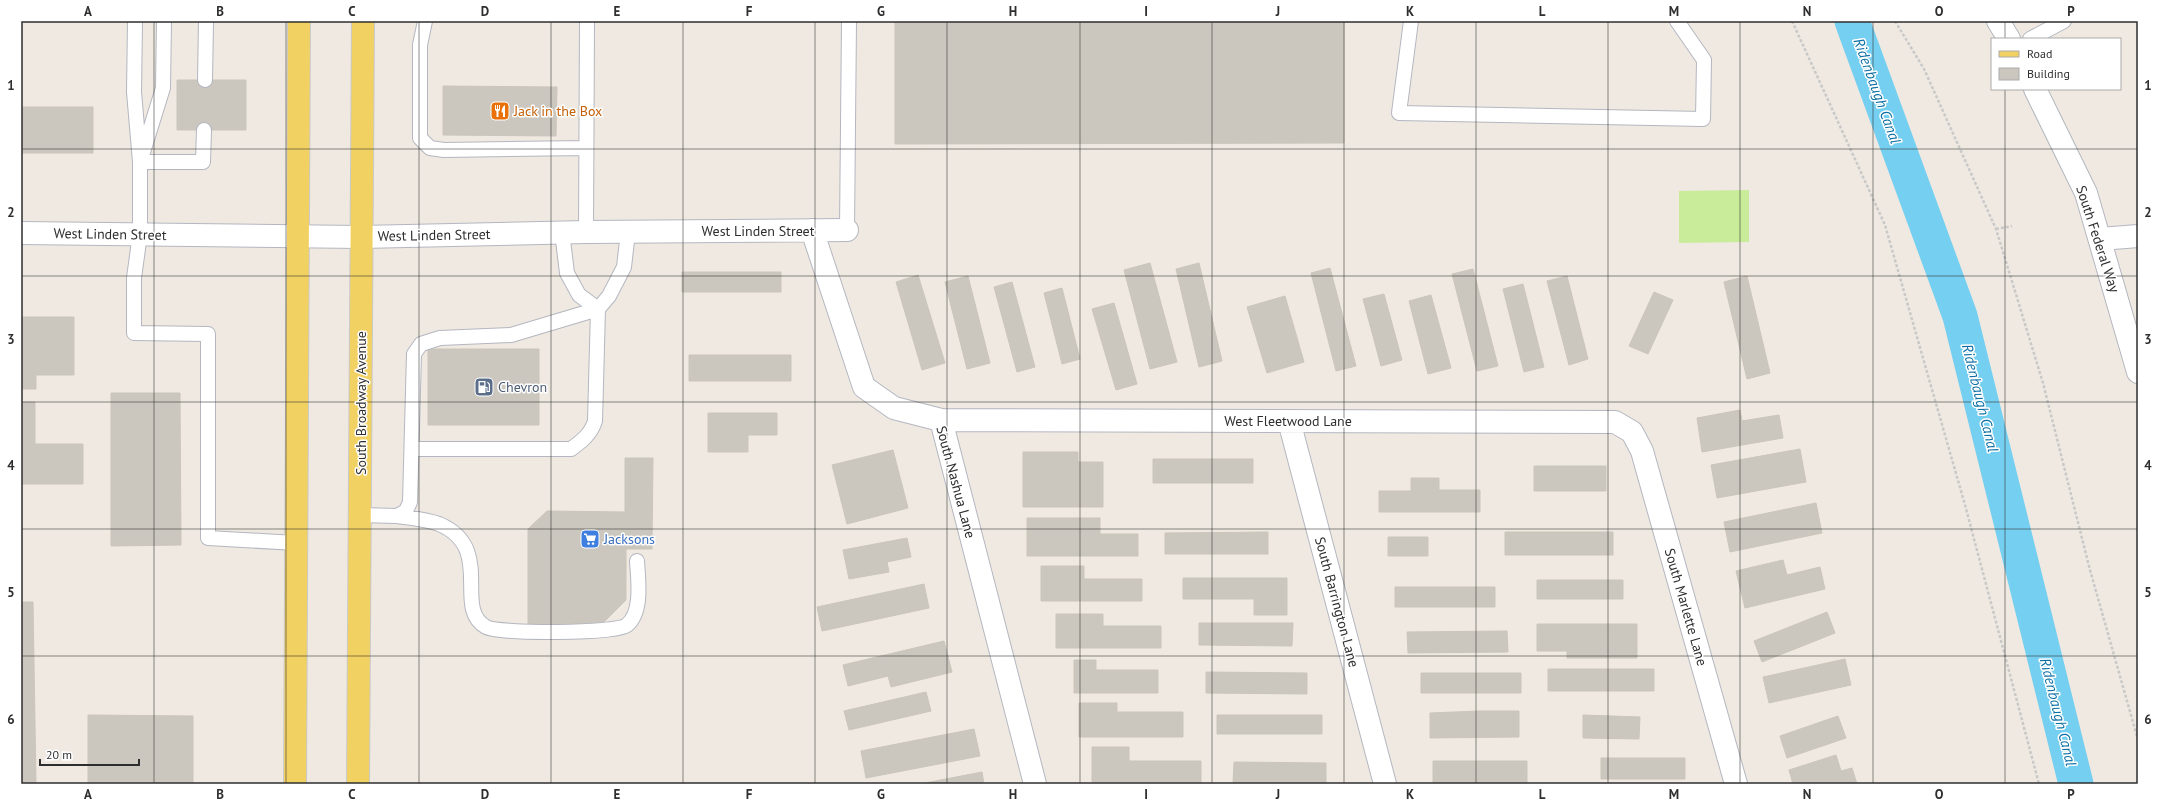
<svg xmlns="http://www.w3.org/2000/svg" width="2159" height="805" font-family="'PT Sans',sans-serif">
	<rect width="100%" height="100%" fill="#efe9e1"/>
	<path fill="#c9ec9a" d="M1749,190v52l-70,1v-52z"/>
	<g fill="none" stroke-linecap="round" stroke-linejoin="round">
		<path stroke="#75cff0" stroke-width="35" d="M1852,21l108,295 116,468"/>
	</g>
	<path fill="#cbc7bf" stroke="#cbc5ba" d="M895,21h449v122l-449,1z
		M177,80h69v50h-69z
		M443,86l114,1 -1,49 -113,-1z
		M21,107h72v46h-72z
		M1150,263l27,99 -27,7 -26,-99z
		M1199,263l23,98 -23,6 -23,-98z
		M1330,268l26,98 -20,5 -25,-98z
		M1473,269l25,97 -21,5 -25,-97z
		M682,272h99v20h-99z
		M918,275l27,88 -23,7 -26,-88z
		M968,276l22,87 -23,6 -22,-87z
		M1567,276l21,83 -19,6 -22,-84z
		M1747,276l23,97 -23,6 -23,-97z
		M1012,282l23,85 -18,5 -23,-85z
		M1523,284l21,83 -20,5 -21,-83z
		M1062,288l18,71 -18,5 -18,-71z
		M1654,292l19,8 -25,54 -19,-8z
		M1384,294l18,66 -21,6 -18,-67z
		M1431,295l20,73 -23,6 -19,-73z
		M1285,296l19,66 -37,11 -20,-66z
		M1114,303l23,81 -21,6 -24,-81z
		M21,317h53v58h-38v14h-15z
		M428,349h111v76h-111z
		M689,355h102v26h-102z
		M111,393h69l1,152 -70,1z
		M21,402h14v42h48v40h-62z
		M1740,410l2,11 37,-6 4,23 -81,14 -5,-34z
		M708,413h69v22h-29v17h-40z
		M1800,449l6,33 -89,16 -6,-33z
		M893,450l15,58 -61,16 -15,-59z
		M1023,452h55v10h25v45h-80z
		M625,458h28l-1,91h-26v51l-24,24h-74v-95l19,-18 78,1z
		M1153,459h100v24h-100z
		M1534,466h72v25h-72z
		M1411,478h28v12h41v22h-101v-21h32z
		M1816,503l6,30 -92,19 -6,-30z
		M1027,518h73v16h38v22h-111z
		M1268,532v22h-103v-21z
		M1505,532h108v23h-108z
		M1388,537h40v19h-40z
		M907,538l4,19 -24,5 2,10 -40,7 -6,-29z
		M1783,560l4,15 33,-8 5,22 -80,19 -9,-37z
		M1041,566h43v13h58v22h-101z
		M1183,578h104v37h-33v-16h-71z
		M1537,580h86v19h-86z
		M924,584l5,24 -107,23 -5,-24z
		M1395,587h100v20h-100z
		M21,602h12l3,181h-15z
		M1827,612l8,21 -73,29 -8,-21z
		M1056,614h47v12h58v22h-105z
		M1199,623h94l-1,23 -93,-1z
		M1537,624h100v34h-70v-7h-30z
		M1507,631l1,21 -100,1 -1,-21z
		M944,641l8,31 -61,15 -3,-11 -40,10 -5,-21z
		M1845,659l6,26 -82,18 -6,-26z
		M1074,660h22v10h62v23h-84z
		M1548,669h106v22h-106z
		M1206,672l101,1v21l-101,-1z
		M1421,673h100v20h-100z
		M926,692l5,19 -82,19 -5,-19z
		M1079,703h38v9h66v25h-104z
		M1479,711h40v26l-89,1v-25z
		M88,715l105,1v68h-105z
		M1217,715h105v19h-105z
		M1583,715l57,2 -1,22 -56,-1z
		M1838,716l8,22 -59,20 -7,-22z
		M974,729l6,27 -114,22 -5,-27z
		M1092,747h37v14h72v21h-109z
		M1836,755l5,16 11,-3 5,16h-64l-4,-14z
		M1601,758h84v21h-84z
		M1433,761h94v22h-94z
		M1234,762l92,1v21l-93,-1z
		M982,772l2,12h-64z"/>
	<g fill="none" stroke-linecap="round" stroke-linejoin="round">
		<defs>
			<path id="lane" d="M135,21l-1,71 6,70h63l1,-32
				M164,21l-1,67 -23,74v72l-6,44v55l74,1v204l88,5
				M425,21l-5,24v93l10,10 14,2 142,-2
				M1411,21l-12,92 304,6 1,-59 -27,-39
				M2030,39l34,-18
				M205,80l1,-59
				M847,230l2,-209
				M562,232l5,41 12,22 19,14
				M586,232l1,-211
				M412,449h159c11,-8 20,-15 24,-28l3,-112
				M360,515l37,1 9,-5 4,-9 4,-148 7,-10 19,-6 71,-3 87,-26 11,-13 15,-29 4,-35
				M397,516c13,2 29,3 42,8 57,24 13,84 47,103 13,7 130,7 141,-2 16,-13 11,-46 10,-64"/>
			<path id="street" d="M812,230l52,157 30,21 47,12 94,364
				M361,237l225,-5 261,-2
				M941,420l674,2 17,10 10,19 94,333
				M1289,421l96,363"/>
			<path id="secondary" d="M1998,21l11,18
				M2035,89l51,104 52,179
				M21,233l340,4
				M2100,239l38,-3"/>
			<path id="primary" d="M295,784l4,-763
				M358,784l5,-763"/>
		</defs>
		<use href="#lane" stroke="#b4b7c1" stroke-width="16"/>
		<use href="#street" stroke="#b4b7c1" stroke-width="24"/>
		<use href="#secondary" stroke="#b4b7c1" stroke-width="24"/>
		<use href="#primary" stroke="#c9c9c9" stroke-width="24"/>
		<path stroke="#c9c9c9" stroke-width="2.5" stroke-dasharray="3 2" stroke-linecap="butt" d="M1792,21l93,204 80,280 74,279
			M1895,21l29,48 72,160 47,154 47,187 48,170
			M1996,229l16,-3"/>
		<use href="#lane" stroke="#fff" stroke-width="14"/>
		<use href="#street" stroke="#fff" stroke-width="22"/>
		<use href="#secondary" stroke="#fff" stroke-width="22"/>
		<use href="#primary" stroke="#f2d163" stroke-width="22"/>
	</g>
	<path fill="none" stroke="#2e2e2e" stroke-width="1" stroke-opacity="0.55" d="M154,21v763M286,21v763M419,21v763M551,21v763M683,21v763M815,21v763M947,21v763M1080,21v763M1212,21v763M1344,21v763M1476,21v763M1608,21v763M1740,21v763M1873,21v763M2005,21v18M2005,89v695M21,149h2117M21,276h2117M21,402h2117M21,529h2117M21,656h2117"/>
	<defs>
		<symbol id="restaurant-square" viewBox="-11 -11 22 22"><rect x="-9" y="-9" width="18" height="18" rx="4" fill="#e8710a" stroke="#fff"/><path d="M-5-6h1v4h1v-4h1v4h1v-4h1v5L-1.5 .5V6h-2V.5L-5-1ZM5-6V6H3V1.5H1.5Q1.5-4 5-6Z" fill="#fff"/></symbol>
		<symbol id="fuel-square" viewBox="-11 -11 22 22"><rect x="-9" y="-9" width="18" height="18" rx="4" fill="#5c6f8a" stroke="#fff"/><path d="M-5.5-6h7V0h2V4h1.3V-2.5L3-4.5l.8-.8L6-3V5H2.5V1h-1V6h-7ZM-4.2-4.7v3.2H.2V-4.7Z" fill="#fff"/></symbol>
		<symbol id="supermarket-square" viewBox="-11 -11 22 22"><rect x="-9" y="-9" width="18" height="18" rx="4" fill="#3f7fe0" stroke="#fff"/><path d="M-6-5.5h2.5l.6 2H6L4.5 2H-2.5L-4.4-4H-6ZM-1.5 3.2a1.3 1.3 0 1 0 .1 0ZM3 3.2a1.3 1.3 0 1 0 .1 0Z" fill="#fff"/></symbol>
	</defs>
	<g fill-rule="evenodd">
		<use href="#restaurant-square" x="489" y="100" width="22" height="22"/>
		<use href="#fuel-square" x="473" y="376" width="22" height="22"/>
		<use href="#supermarket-square" x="579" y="528" width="22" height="22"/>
	</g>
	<g text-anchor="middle" stroke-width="3" stroke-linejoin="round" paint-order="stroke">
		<g font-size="14" fill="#c56008" stroke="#fff" text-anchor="start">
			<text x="514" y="116">Jack in the Box</text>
		</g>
		<g font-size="14" fill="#2e2e2e" stroke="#fff">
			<text x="758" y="236">West Linden Street</text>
			<text transform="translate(110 234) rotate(1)" y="5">West Linden Street</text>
			<text transform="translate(434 235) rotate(-1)" y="5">West Linden Street</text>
			<text transform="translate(2098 239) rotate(72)" y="5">South Federal Way</text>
			<text transform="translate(361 403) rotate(-90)" y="5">South Broadway Avenue</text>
			<text x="1288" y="426">West Fleetwood Lane</text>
			<text transform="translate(956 482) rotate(75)" y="5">South Nashua Lane</text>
			<text transform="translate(1337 602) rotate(75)" y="5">South Barrington Lane</text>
			<text transform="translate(1686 607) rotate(74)" y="5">South Marlette Lane</text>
		</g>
		<g font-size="14" fill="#4e5e75" stroke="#fff" text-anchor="start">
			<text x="498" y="392">Chevron</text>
		</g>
		<g font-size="14" fill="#366cbe" stroke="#fff" text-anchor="start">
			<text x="604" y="544">Jacksons</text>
		</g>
		<g font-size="15" font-style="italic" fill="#0d6fa3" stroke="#fff">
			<text transform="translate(1877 91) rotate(70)" y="5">Ridenbaugh Canal</text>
			<text transform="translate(1980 398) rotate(76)" y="5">Ridenbaugh Canal</text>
			<text transform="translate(2058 712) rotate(76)" y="5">Ridenbaugh Canal</text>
		</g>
	</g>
	<rect width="2159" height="805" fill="none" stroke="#ffffff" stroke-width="44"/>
	<rect x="1991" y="38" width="130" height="52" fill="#ffffff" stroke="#ababab"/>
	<rect x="1999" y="51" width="20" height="6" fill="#f2d163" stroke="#ababab"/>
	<text x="2027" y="58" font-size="12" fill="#2e2e2e">Road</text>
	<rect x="1999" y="68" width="20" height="12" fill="#cbc7bf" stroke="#ababab"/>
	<text x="2027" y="78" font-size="12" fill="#2e2e2e">Building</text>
	<path d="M40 759v6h99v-6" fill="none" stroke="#2e2e2e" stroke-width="2"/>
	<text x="46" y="759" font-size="12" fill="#2e2e2e" stroke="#ffffff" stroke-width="3" paint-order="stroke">20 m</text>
	<rect x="22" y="22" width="2115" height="761" fill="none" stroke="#2e2e2e" stroke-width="1.5"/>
	<g font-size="13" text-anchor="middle" font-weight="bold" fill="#2e2e2e">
		<text x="88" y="16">A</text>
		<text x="220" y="16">B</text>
		<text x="352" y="16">C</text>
		<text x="485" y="16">D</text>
		<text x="617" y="16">E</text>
		<text x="749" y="16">F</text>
		<text x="881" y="16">G</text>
		<text x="1013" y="16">H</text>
		<text x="1146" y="16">I</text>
		<text x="1278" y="16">J</text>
		<text x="1410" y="16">K</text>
		<text x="1542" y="16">L</text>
		<text x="1674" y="16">M</text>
		<text x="1807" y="16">N</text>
		<text x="1939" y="16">O</text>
		<text x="2071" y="16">P</text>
		<text x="11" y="90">1</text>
		<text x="2148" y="90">1</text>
		<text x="11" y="217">2</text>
		<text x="2148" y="217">2</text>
		<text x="11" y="344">3</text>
		<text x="2148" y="344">3</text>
		<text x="11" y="470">4</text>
		<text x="2148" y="470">4</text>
		<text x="11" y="597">5</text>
		<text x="2148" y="597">5</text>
		<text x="11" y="724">6</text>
		<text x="2148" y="724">6</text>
		<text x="88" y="799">A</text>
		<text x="220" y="799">B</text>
		<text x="352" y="799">C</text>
		<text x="485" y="799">D</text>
		<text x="617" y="799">E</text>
		<text x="749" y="799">F</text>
		<text x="881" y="799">G</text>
		<text x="1013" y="799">H</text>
		<text x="1146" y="799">I</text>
		<text x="1278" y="799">J</text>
		<text x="1410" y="799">K</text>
		<text x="1542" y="799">L</text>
		<text x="1674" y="799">M</text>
		<text x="1807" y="799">N</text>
		<text x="1939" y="799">O</text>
		<text x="2071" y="799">P</text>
	</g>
</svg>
